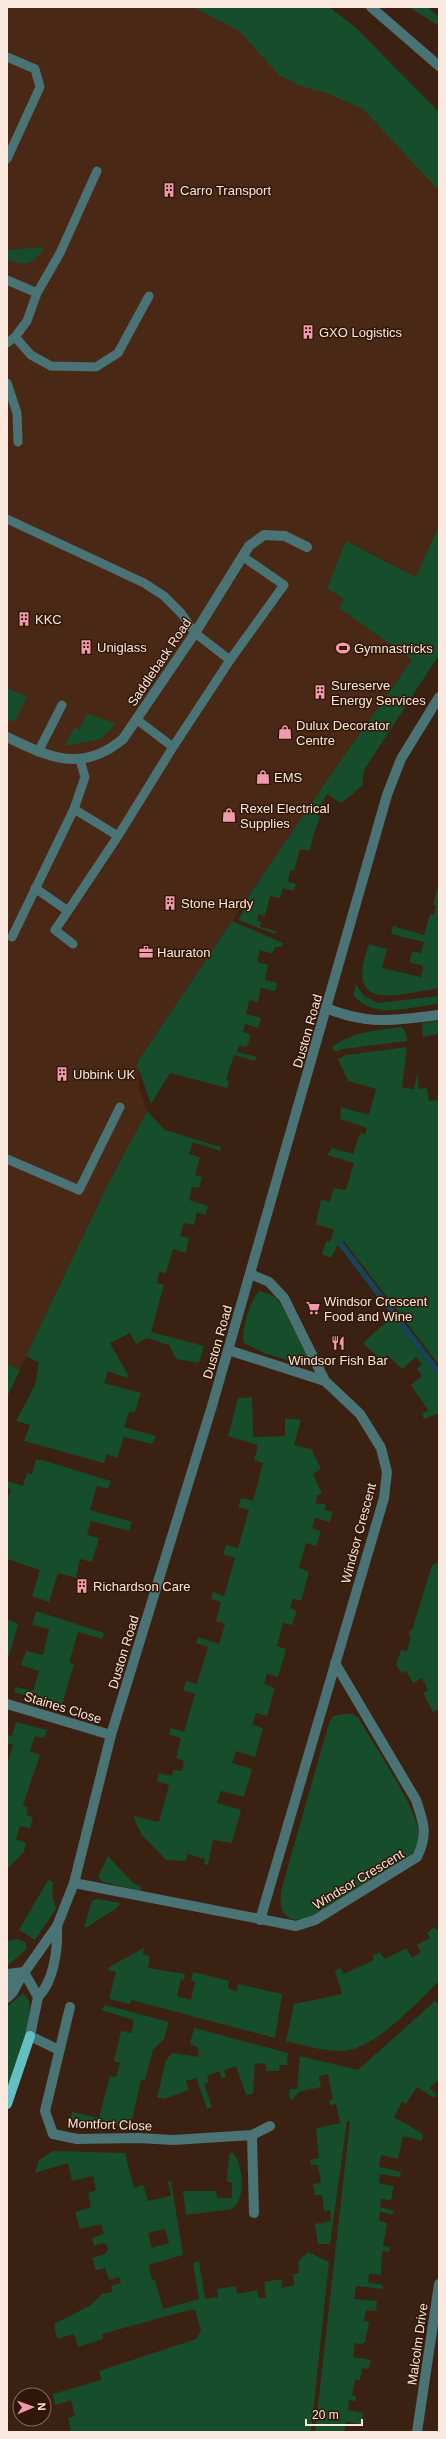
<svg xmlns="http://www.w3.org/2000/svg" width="446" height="2439" font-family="Helvetica,sans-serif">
	<rect width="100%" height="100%" fill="#3b2111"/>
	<path fill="#492815" d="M7,7h249l107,102 76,81v334l-23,53 -70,-36 -19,47 17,13 -4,7 72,52 -78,110 -196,291 1,27 8,23 -40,75 -100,211 6,-30 -6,-3z"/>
	<path fill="#164d2b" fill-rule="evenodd" d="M193,7h136l26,20 84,85v79l-76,-82 -37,-16 -28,-8 -19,-10 -40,-44z
		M409,7h18l12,10v9z
		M45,247c-10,15 -19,21 -36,13l-2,4v-14z
		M439,524v131l-75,115 -2,16 -21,17 -14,-9 -11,19 4,4 -7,19 -3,15 -10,-2 -6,22 -4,-1 -2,12 8,2 -2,7 -11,-3 -3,10 -10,-2 -5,20 -7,-2 -1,7 4,1 -1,5 16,4 -1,3 -37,-14 6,-10 -4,-1 94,-139 78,-110 -73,-52 5,-8 -17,-12 19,-47 70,36z
		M7,688l20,9 -12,25 -8,-4z
		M87,713l28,11 -14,15 -36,7 9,-18 6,1z
		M439,884v104c-45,7 -95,25 -70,-44l18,5 -5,19 39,9 2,-11 -14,-4 4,-11 8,2 3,-11 -33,-8 2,-8 31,9 6,-21 4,1 2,-9 -3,-1z
		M232,921l51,22 -1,4h-7l-3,7 -12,-4 -3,12 11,3 -3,15 12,3 -2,8 -14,-3 -3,14 -9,-2 -3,14 15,4 -3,10 -13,-4 -2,8 8,3 -4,12 -8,-2 -2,7 20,5 -2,4 -21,-6 -8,25 3,1 -2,7 -57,-15 -19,31 -14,-39 1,-4z
		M356,984l8,12 14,7 61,-7v8c-29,2 -63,17 -86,-9z
		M439,1021v13l-16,3 -1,-14z
		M402,1027l4,6 1,8 -64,8 -8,3 -3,-5c21,-15 44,-17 70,-20z
		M407,1047l-5,41 12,1 3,-15 2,15 8,-1 2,13 10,-1v265l-95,-124 -7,5 -6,12 -9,-4 4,-13 4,1 4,-12 -18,-6 5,-25 9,3 4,-14 12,2 8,-27 -27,-8 5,-7 21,6 7,-21 5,1 2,-6 -27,-9 1,-12 28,8 7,-26 -28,-8 -10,-22 8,-4z
		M147,1111l18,19 56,17 -1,4 -27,-9 -4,12 11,3 -5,18 7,2 -3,11 -7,-1 -3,13 19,6 -3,9 -8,-3 -3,13 -10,-2 -4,13 9,2 -3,15 -13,-4 -7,24 -7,-1 -2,11 7,2 -13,47 53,14 -5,17 -23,-4 -7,-14 -22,-7 -11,6 -6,-11 -20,10 18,32 -1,3 -19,-7 -4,12 37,10 -6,19h-6l-5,15 32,9 -4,8 -28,-7 -7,21 -10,-4 -3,9 -80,-22 6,-16 -14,-4 19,-36 4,-22 -13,-7 81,-170z
		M260,1291l14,5 6,7 30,59 -3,4 -43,-13 -20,-10c-3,-11 6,-45 16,-52z
		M393,1316l46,62v35l-15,6 -2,-5 6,-4 -17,-25 11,-9 -5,-7 5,-5 -6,-7 -14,12 -15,-14 -5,6 -19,-18z
		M7,1364l13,6 -13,27z
		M252,1397l1,40 32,-1v-18l16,2 -7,25 17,4 10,20 -8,5 9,20 -5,1 -1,9h10l-2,6 9,2 -3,10 -15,-4 -3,10 9,3 -5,15 -10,-3 -7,25 10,4 -8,29 -8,-3 -3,10 7,3 -5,14 -9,-2 -6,23 9,3 -8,28 -11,-3 -3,10 11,4 -8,28 -11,-3 -4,12 11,3 -8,29 -19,-6 -4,12 20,6 -8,28 -23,-6 -4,12 24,7 -9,33 -19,-3 -5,25 -4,-1 1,-5 -17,-5 -2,7 -20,-1 -25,-26 -8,-18 26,6 10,-37 -12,-4 2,-8 13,3 1,-6 9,1 2,-10 -8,-3 5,-20 -12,-3 2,-7 13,4 11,-38 -12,-4 3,-9 11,3 11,-37 -12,-4 2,-6 21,7 6,-20 -9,-3 5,-19 -10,-3 2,-7 11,4 11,-38 -12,-4 3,-9 12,3 11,-38 -11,-3 3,-9 12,3 10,-38 -9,-3 4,-15 -30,-9 10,-38z
		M36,1460h6l69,21 -3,8 -11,-3 -7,24 42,12 -3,9 -38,-10 -4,14 12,3 -7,24 -12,-3 -4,19 -18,-5 -9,29 -17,-6 8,-26 -33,-11v-60l4,-10 -4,-1v-7l16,5 4,-13 5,1z
		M439,1562v150l-1,-2 -5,2 -10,-19 5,-3 -6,-12 -9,5 -7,-12 -4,2 -6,-8 5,-15 6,1 4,-15 -2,-1 1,-6 2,1 20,-65z
		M36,1611l68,22 -2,6 -24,-7 -9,31 5,1 -12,41 -48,-13 2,-5 17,4 6,-20 -18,-6 5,-14 17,4 6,-26 -17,-4z
		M7,1619l11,5 -11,39z
		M344,1714h9l6,5c15,27 60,90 60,118 0,9 -7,17 -13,23 -31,18 -61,39 -93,56 -6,3 -15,5 -21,3 -13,-4 -12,-17 -11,-28l48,-168 4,-7z
		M16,1722l31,8 -3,8 -9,-2 -5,15 10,4 -17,50 5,2 -2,8 7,2 -3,11 -10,-2 -4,13 10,4 -2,9 -17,17v-105l6,-19 -6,-2v-8l5,1z
		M108,1856l24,26 9,5 -1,4 -37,-9 -5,-5z
		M48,1880l5,2 -1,12 4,15 -21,31 -16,-10z
		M97,1899l23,4 -2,4 -31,20h-3l8,-26z
		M434,1927l3,3 2,-2v53c-22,21 -65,70 -98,70 -18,0 -38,-6 -55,-10l8,-37 48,-10 -7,-23 5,-3 4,6 30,-14 -2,-4 7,-4 6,7 21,-11 6,10 9,-6 -4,-7 13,-7 -3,-5z
		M17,1939l8,3 2,7 -20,17v-25z
		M144,1948l-1,6 7,2 -2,12 37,6 -1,6 -3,-1 -4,17 14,4 4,-18 -4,-1 2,-9 36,9 -1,7 9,4 1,-8 44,10 -7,44 -144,-38 -1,4 -21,-5 7,-27 -8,-2 1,-3z
		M23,1993c2,3 5,6 6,8 4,21 -15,68 -22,89v-83z
		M435,2001l4,3v78l-2,-1 -7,7 6,6 -2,4 -17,-11 -11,17 -4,-2 -8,15 29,17 -1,7 -19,-5 -5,23 -17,-4 -2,12 22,5 -1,5 -20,-3 -1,9 15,3 -3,14 -10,-1 -1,8 14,4 -2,3 -12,-2 -1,9 8,2 -4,23 7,1 -1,5 -7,-1 -1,24 -12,-1 -1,8 14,3 1,4 -27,-3 -2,13 23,2 -1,10 -10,-1 -2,11 5,1 -4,20 -3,2 -7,-1 -2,14 18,3 -2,9 -7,-1 -2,12h-5l-3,15 4,1v5l-7,-1 -1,10 15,3 -2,11 -15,-2 -2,10h-29l35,-311h-3l-17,123h-12l-3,-20 16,-3 -1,-11 -6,1 -2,-16h-7l-2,-11 8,-1 -3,-18h-7l-1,-5 9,-2 -3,-30 24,-5 -4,-19 -6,1 -1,-5 4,-1 -5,-25 -9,2 2,11 -22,5 -7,8 -3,-2 1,-9h7l3,-33 58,14z
		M105,2005l64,17 -5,17 -11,11 -8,30h-4l-10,44 -53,2 -7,-9 1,-5 27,6 11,-42 6,1 4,-14 -6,-2 7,-30 10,2 3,-13 -33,-10z
		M194,2028l94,25 -1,12h-7l-1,6h-13v-7l-11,-1 -2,31 -7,1 -10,-29 -12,4 2,7 -4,2 -3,-8 -12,5 2,6 -5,2 8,23 -5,2 -11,-31 -10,3 3,9 -25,9 -7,-2 9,-37 6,-7 27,4 -1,-10 -8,-3z
		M53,2151l72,2 9,35 9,-3 5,16 23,-5 -3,-14 3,-1 12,74 -34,10 3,15h3l8,29 36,-10 -6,-36 6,-2 6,38 13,-2 -1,-8 19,-3 1,8 20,-4 2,8h7l-2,-16 17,-3 1,9 12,-3 -1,-11 6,-1 -1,-11 10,-10 21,10 -18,170h-240l-3,-14 7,-2 -4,-16 -16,5 -2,-11 48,-14 -2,-9 97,-32 5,-8 -6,-21h-6l-87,24 1,5 -25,8 -4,-13 -17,5 -3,-15 37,-19 11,-11 10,-2 -1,-6 10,-3 -2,-6 -10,3 -4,-12 -9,2 -4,-12 13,-4 3,-4 -1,-5 -5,-2 -8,3 -2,-8 12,-4 -3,-10 -21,5 -5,-17 16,-5 -3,-14 8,-3 -3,-14 -21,5 -4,-18 -33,10 4,-13zM165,2229l4,14 -17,5 -4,-15z
		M232,2152c12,13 14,45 1,57l-47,6 -3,-24h33l1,7h15v-15l-5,-2 2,-27z"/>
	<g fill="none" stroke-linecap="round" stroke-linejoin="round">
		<path stroke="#16455a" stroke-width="5.5" d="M340,1243l99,130"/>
		<path stroke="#4a7376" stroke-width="9" d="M7,57l28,12 5,18 -33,72
			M7,280l30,13
			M15,337l16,18 20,11 45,1 22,-14 31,-57
			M7,343l8,-6 12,-16 10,-28 23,-40 37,-82
			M7,383l10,30 1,29
			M7,519l137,64 20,13 17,17 14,20 35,27 -57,87 -55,89 -44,-27
			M230,660l54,-75 -42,-29
			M136,719l37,28
			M38,752l24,-47
			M35,888l33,23 50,-75
			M68,911l-13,19 18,14
			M12,937l62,-128 11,-32 -5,-17
			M7,1159l72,31 41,-83"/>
		<path stroke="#4a7376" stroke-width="10" d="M7,737c43,21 75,36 116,2l72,-106 54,-87 15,-11 21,1 22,11
			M326,1008c44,18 68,12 113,7
			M250,1274l19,8 15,16 41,83
			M228,1350l97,31 35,33 21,34 6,24 -3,26 -124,422
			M7,1704l104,31
			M74,1883l222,43 19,-6 102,-63c11,-22 7,-34 -1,-57l-81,-137
			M24,1972l14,25 -8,39 29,14
			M70,2007l-25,104 8,23 24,5 62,-1 34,2 79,-5 2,78
			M252,2135l18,-9
			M417,2432l22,-148"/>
		<path stroke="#4a7376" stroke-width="10" d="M371,7l68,59
			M7,1974l17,-2
			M7,1985l14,-8 36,-51 17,-43 37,-148 101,-329 175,-611 14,-36 38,-62
			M38,1997c16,-16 20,-48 19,-71
			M7,1998l6,-6 8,-15"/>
		<path stroke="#64bfc5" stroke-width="10" d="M7,2104l23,-68"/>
	</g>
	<defs>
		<symbol id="building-bare" viewBox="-9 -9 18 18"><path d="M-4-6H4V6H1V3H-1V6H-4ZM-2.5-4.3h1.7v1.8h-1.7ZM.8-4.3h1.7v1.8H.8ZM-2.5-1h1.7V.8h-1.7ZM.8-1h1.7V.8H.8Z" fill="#f29aad" stroke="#301708" stroke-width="2.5" paint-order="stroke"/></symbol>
		<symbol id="stadium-bare" viewBox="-9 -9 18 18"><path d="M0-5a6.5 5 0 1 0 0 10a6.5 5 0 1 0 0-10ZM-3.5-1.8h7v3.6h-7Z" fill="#f29aad" stroke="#301708" stroke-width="2.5" paint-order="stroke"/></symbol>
		<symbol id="shop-bare" viewBox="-9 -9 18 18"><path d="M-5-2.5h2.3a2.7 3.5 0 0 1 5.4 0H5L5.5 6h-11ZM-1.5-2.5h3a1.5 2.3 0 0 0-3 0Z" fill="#f29aad" stroke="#301708" stroke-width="2.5" paint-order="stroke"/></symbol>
		<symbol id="office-bare" viewBox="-9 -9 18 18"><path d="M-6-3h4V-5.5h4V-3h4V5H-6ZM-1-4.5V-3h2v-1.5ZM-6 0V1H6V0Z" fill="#f29aad" stroke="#301708" stroke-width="2.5" paint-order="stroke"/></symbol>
		<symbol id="supermarket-bare" viewBox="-9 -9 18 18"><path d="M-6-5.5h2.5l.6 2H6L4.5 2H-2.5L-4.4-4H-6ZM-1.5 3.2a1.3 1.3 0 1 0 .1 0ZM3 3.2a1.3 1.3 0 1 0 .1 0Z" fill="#f29aad" stroke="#301708" stroke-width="2.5" paint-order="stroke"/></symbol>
		<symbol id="restaurant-bare" viewBox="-9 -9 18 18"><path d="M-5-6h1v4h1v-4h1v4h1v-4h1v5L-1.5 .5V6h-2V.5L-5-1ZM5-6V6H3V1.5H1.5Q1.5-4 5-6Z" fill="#f29aad" stroke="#301708" stroke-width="2.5" paint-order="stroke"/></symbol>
	</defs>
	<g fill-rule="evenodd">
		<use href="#building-bare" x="159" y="180" width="20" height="20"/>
		<use href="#building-bare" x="298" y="322" width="20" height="20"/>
		<use href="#building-bare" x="14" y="609" width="20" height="20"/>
		<use href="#building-bare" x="76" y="637" width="20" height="20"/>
		<use href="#stadium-bare" x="333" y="638" width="20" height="20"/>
		<use href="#building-bare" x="310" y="682" width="20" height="20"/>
		<use href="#shop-bare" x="275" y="722" width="20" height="20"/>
		<use href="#shop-bare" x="253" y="767" width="20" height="20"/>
		<use href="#shop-bare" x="219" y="805" width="20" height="20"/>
		<use href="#building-bare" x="160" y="893" width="20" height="20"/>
		<use href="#office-bare" x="136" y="942" width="20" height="20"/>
		<use href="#building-bare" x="52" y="1064" width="20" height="20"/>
		<use href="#supermarket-bare" x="303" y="1298" width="20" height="20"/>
		<use href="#restaurant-bare" x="328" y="1333" width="20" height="20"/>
		<use href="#building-bare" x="72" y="1576" width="20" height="20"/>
	</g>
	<g text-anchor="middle" stroke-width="3" stroke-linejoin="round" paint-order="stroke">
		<g font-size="13" fill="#fae8de" stroke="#301708" text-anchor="start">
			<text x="180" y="195">Carro Transport</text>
			<text x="319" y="337">GXO Logistics</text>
			<text x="35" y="624">KKC</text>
			<text x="97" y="652">Uniglass</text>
			<text x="354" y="653">Gymnastricks</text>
			<text x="331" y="690">Sureserve<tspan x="331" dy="15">Energy Services</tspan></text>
			<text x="296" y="730">Dulux Decorator<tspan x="296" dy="15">Centre</tspan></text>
			<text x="274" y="782">EMS</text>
			<text x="240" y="813">Rexel Electrical<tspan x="240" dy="15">Supplies</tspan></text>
			<text x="181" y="908">Stone Hardy</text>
			<text x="157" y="957">Hauraton</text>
			<text x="73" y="1079">Ubbink UK</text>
			<text x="324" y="1306">Windsor Crescent<tspan x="324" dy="15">Food and Wine</tspan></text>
			<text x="338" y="1365" text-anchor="middle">Windsor Fish Bar</text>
			<text x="93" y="1591">Richardson Care</text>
		</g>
		<g font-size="13" fill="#fae8de" stroke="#301708">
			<text transform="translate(159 662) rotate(-56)" y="5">Saddleback Road</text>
			<text transform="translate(307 1031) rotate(-74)" y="5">Duston Road</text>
			<text transform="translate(217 1342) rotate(-74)" y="5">Duston Road</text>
			<text transform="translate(358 1533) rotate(-75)" y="5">Windsor Crescent</text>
			<text transform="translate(123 1652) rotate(-73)" y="5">Duston Road</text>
			<text transform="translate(63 1707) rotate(17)" y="5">Staines Close</text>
			<text transform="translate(358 1879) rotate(-31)" y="5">Windsor Crescent</text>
			<text transform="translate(110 2124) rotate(2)" y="5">Montfort Close</text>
			<text transform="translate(417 2344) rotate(-82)" y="5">Malcolm Drive</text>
		</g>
	</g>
	<rect width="446" height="2439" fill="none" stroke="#fae8de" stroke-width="16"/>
	<g transform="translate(32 2407) rotate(88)"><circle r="19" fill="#301708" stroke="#816b5e"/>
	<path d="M0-3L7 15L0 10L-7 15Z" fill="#f29aad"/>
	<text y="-6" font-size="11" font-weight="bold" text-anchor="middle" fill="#fae8de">N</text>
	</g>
	<path d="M306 2419v6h56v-6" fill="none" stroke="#fae8de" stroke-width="2"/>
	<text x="312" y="2419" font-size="12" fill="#fae8de" stroke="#301708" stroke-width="3" paint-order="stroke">20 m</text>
</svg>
